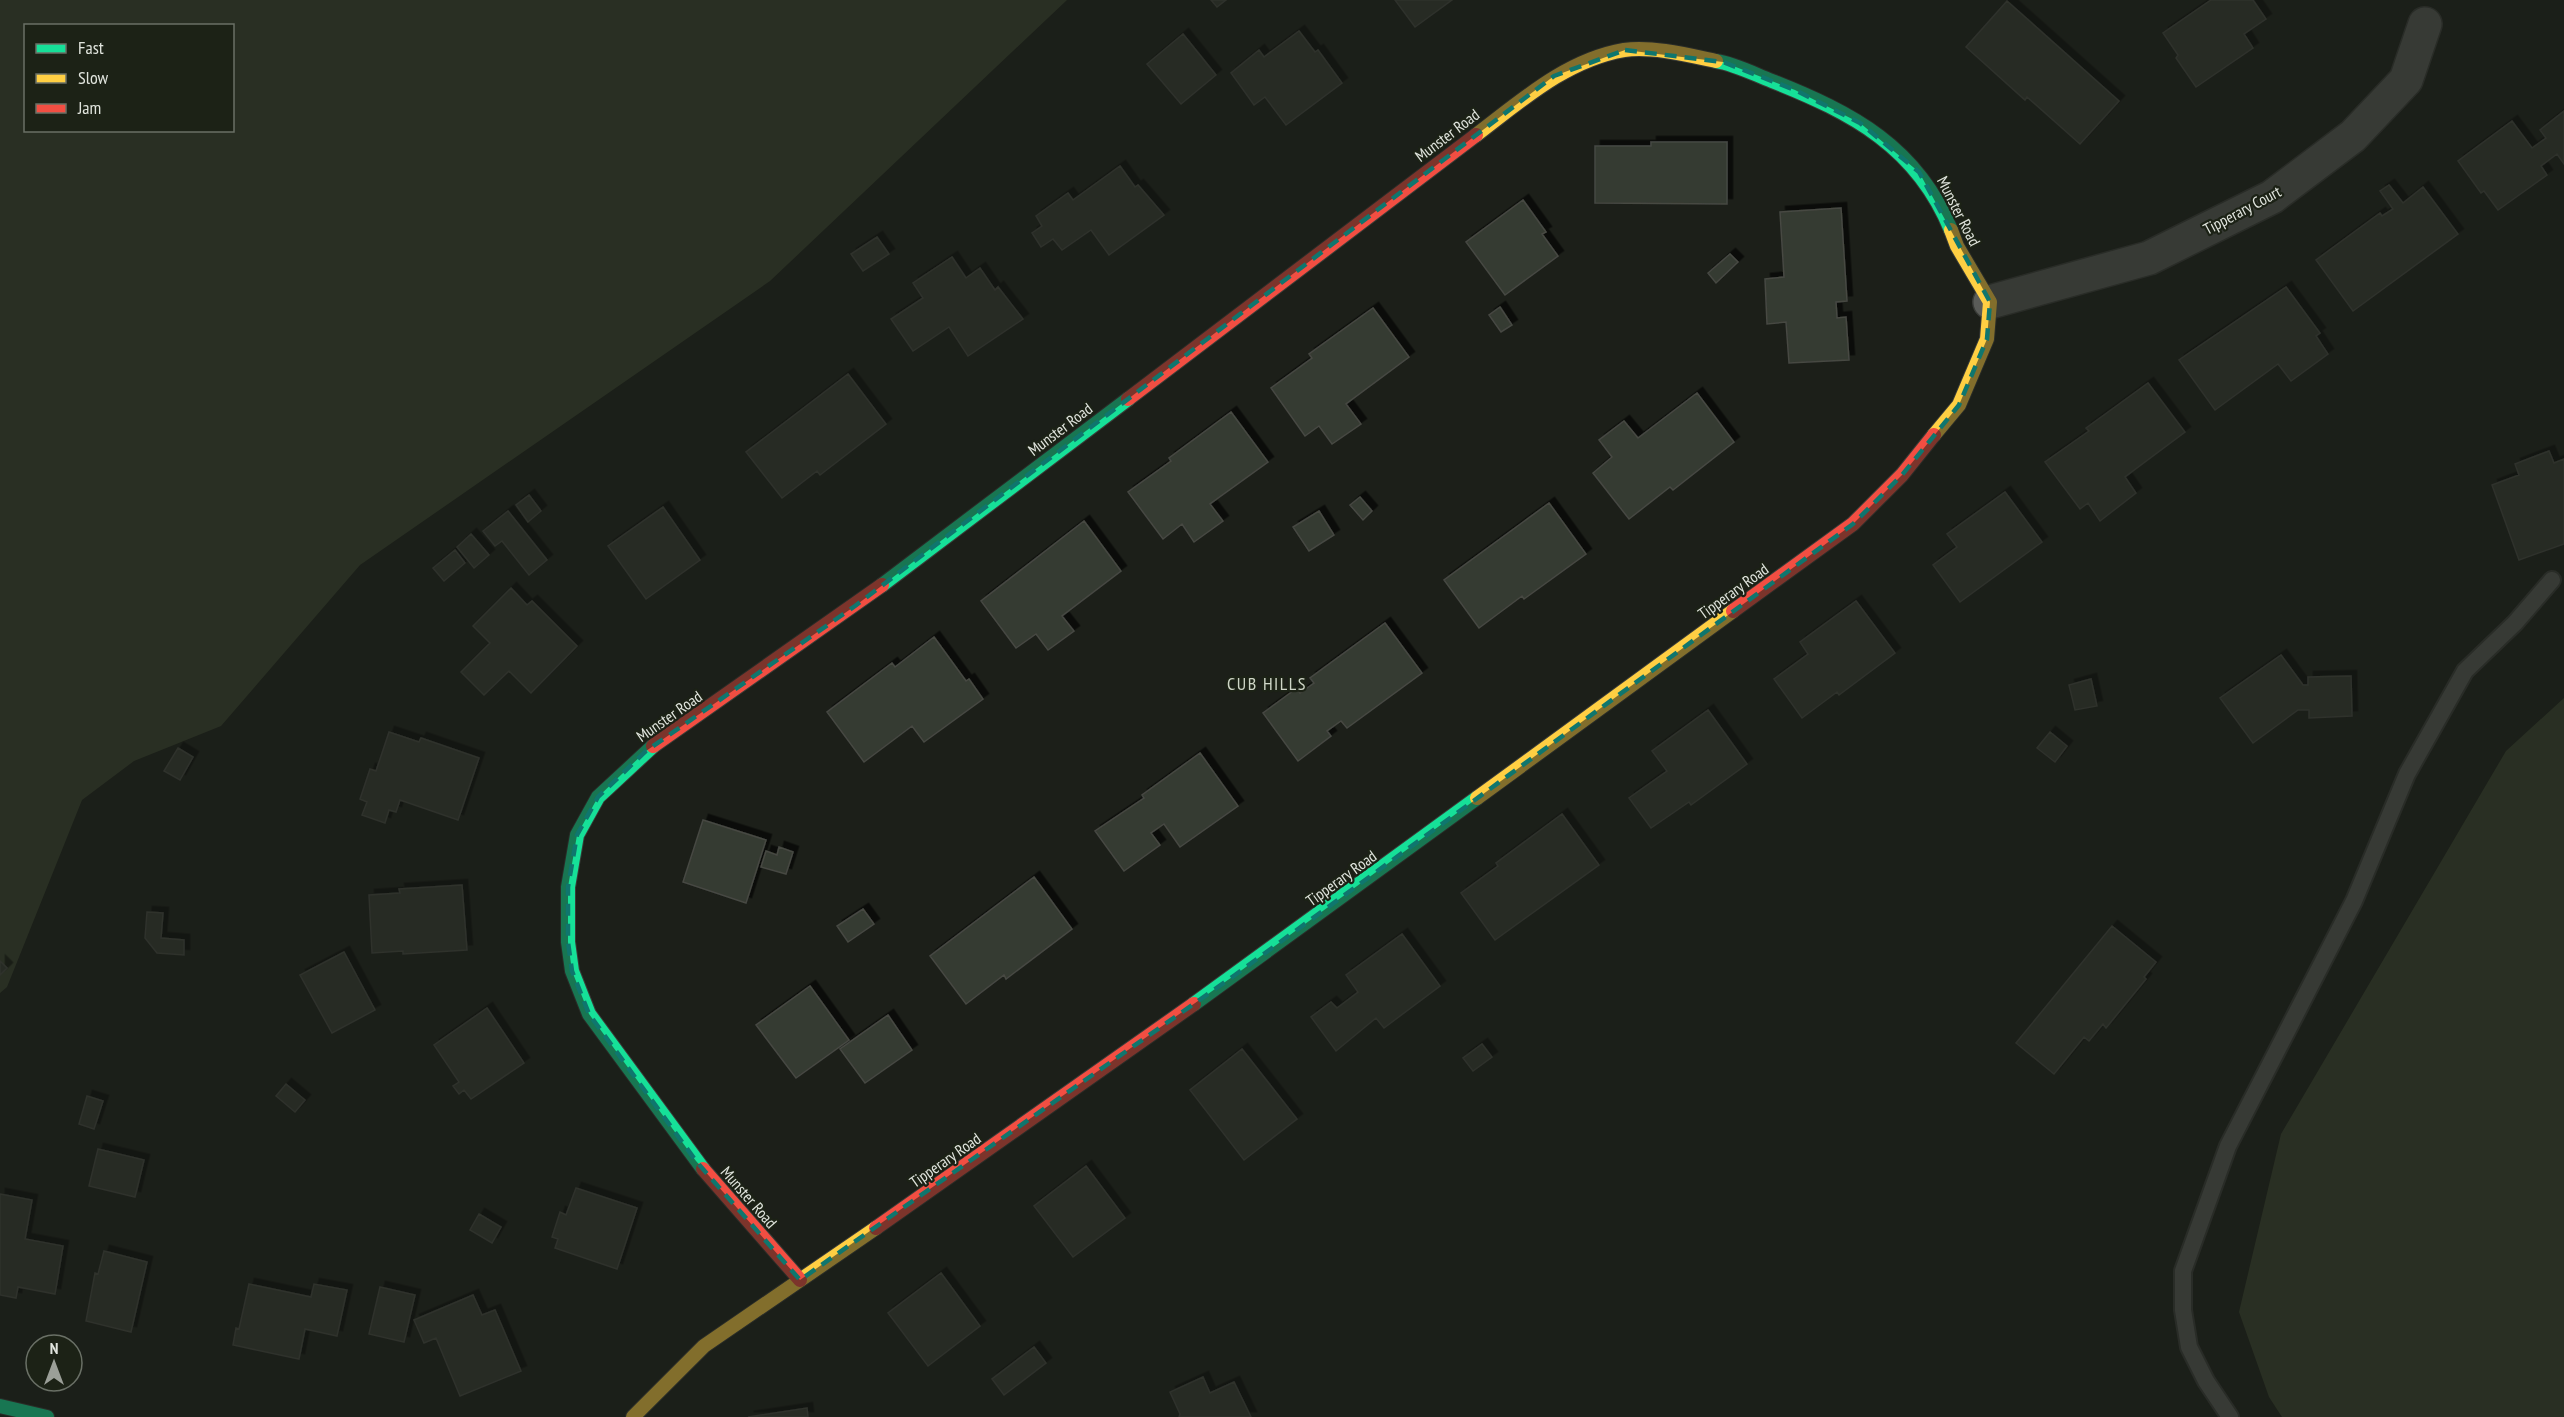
<svg xmlns="http://www.w3.org/2000/svg" width="2564" height="1417" font-family="'PT Sans Narrow',sans-serif">
	<defs>
		<filter id="shadow"><feDropShadow dx="5.5" dy="-5.5" stdDeviation="0" flood-color="#0009"/></filter>
	</defs>
	<rect width="100%" height="100%" fill="#1c1f19"/>
	<path fill="#3a442f" fill-rule="evenodd" d="M0,0h1067l-297,281 -410,284 -139,161 -87,35 -52,39 -75,187 -7,6zM26,26h206v104h-206z
		M2564,698v719h-282l-13,-20 -30,-85 42,-178 225,-383z"/>
	<path fill="#363a31" stroke="#464843" stroke-width="1.5" filter="url(#shadow)" d="M1211,0h15l-9,7z
		M1395,0h57l-37,27z
		M2211,0h42l13,19 -22,15 9,14 -57,39 -20,-29 2,-3 -15,-22z
		M2007,1l112,100 -39,43 -53,-47 -2,3 -59,-53z
		M1299,31l16,21 3,-2 24,33 -56,42 -21,-28 -11,8 -23,-32 28,-23 5,7z
		M1183,34l33,41 -35,29 -34,-40z
		M2564,111v53l-7,-10 -16,12 6,9 -49,35 -14,-19 -3,2 -23,-32 54,-40 20,27 14,-10 -6,-8z
		M1651,142h76v62l-132,-1v-57h56z
		M1120,166l15,21 3,-2 26,30 -55,40 -18,-25 -29,20 -9,-11 -12,8 -9,-14 10,-7 -6,-10 32,-23 5,7z
		M2389,185l14,18 20,-16 35,47 -105,77 -37,-51 64,-47 2,3 11,-7 -13,-18z
		M1523,200l23,32 -4,2 16,22 -53,39 -39,-53z
		M1841,208l6,93 -11,1 1,16 9,-1 3,43 -60,3 -3,-41 -19,2 -2,-45 19,-2 -4,-65z
		M877,237l12,17 -26,17 -12,-17z
		M1730,254l8,8 -22,21 -8,-10z
		M952,257l14,21 14,-10 15,22 3,-3 25,32 -55,37 -19,-29 -36,24 -22,-32 32,-21 -10,-15z
		M2286,287l34,46 -4,3 12,18 -37,27 -13,-17 -63,46 -36,-50z
		M1500,307l12,18 -11,7 -12,-17z
		M1373,308l36,49 -63,47 15,20 -29,20 -13,-18 -14,10 -34,-48 41,-30 -3,-4z
		M848,374l38,50 -66,51 -3,-4 -35,27 -36,-46z
		M2148,383l37,49 -60,45 11,16 -36,28 -12,-18 -8,6 -35,-47 44,-31 -3,-3z
		M1697,393l37,49 -61,48 -3,-3 -41,32 -36,-46 19,-16 -13,-17 25,-19 14,17z
		M1231,412l37,50 -58,42 13,17 -29,21 -12,-18 -19,15 -35,-47 43,-31 -2,-3z
		M2549,451l5,12 10,-4v85l-45,16 -27,-75 27,-10 -4,-11z
		M2005,492l37,50 -82,60 -27,-37 24,-18 -10,-13z
		M529,495l12,16 -13,11 -12,-17z
		M1360,497l12,14 -9,9 -13,-15z
		M1549,503l37,51 -62,45 -2,-3 -43,32 -35,-48z
		M663,507l37,53 -54,39 -38,-53z
		M508,511l39,49 -18,15 -27,-34 -7,5 -12,-15z
		M1319,511l15,24 -25,16 -16,-24z
		M1084,521l37,50 -59,45 12,15 -26,19 -12,-16 -20,14 -35,-47z
		M471,534l18,21 -15,13 -17,-21z
		M455,550l10,13 -21,18 -11,-13z
		M511,588l16,17 5,-4 45,45 -46,47 -22,-22 -25,24 -23,-23 29,-29 -17,-17z
		M1856,601l39,52 -56,42 -2,-3 -35,26 -28,-39 34,-25 -8,-12z
		M1385,623l37,50 -75,55 -6,-7 -14,10 4,5 -33,25 -35,-48 34,-25 3,5 14,-10 -4,-5z
		M934,637l32,44 3,-2 14,20 -59,43 -12,-16 -48,36 -37,-50 65,-49 3,4z
		M2281,655l22,30h5v-8l43,-1 1,40 -43,2v-8h-11l-45,33 -33,-45z
		M2091,679l6,27 -22,4 -6,-25z
		M1708,710l39,54 -56,41 -2,-3 -38,26 -22,-30 38,-27 -15,-20z
		M389,732l30,10 2,-4 58,20 -21,62 -58,-20 -4,12 -7,-2 -4,13 -23,-8 5,-13 -7,-3 10,-30 6,2z
		M2050,732l17,14 -12,16 -18,-14z
		M178,748l15,9 -13,23 -16,-9z
		M1200,753l38,53 -58,41 -16,-23 -13,9 9,12 -36,26 -29,-40 49,-33 -2,-3z
		M1562,814l37,51 -104,75 -34,-47 37,-27 -2,-3z
		M703,820l63,20 -20,63 -63,-21z
		M779,847l14,5 -7,22 -25,-7 5,-16 11,4z
		M1034,877l38,52 -66,50 -2,-4 -38,29 -36,-48z
		M462,885l5,65 -64,4v-3l-31,2 -3,-58 31,-2 -1,-4z
		M863,909l11,15 -26,18 -11,-16z
		M147,912l16,1 -2,25 23,2v15l-27,-2 -12,-15z
		M2112,926l44,36 -12,15 2,2 -40,49 -3,-4 -14,17 -5,-4 -30,37 -38,-31z
		M1402,934l38,52 -56,42 -8,-10 -40,33 -25,-34 20,-15 6,6 21,-16 -12,-17z
		M344,952l31,58 -43,23 -32,-58z
		M0,961l7,7 -7,7z
		M810,986l39,54 -53,38 -40,-53z
		M487,1008l37,55 -53,36 -7,-9 -5,4 -6,-8 6,-4 -25,-37z
		M888,1015l24,35 -47,33 -25,-34z
		M1482,1044l10,13 -19,14 -10,-13z
		M1242,1049l55,70 -53,41 -54,-70z
		M286,1084l19,16 -10,12 -19,-16z
		M87,1096l16,5 -9,28 -15,-5z
		M98,1149l46,11 -9,37 -46,-11z
		M1086,1166l39,52 -52,39 -39,-51z
		M576,1188l61,20 -20,61 -62,-21 3,-9 -6,-2 8,-25 6,3z
		M0,1194l32,6 -7,39 38,7 -8,48 -37,-7 -2,11 -16,-3z
		M479,1214l22,13 -9,16 -22,-13z
		M104,1251l43,11 -16,70 -45,-11 9,-48 3,1z
		M941,1273l39,53 -52,40 -40,-53z
		M249,1284l62,13 3,-13 33,6 -10,46 -32,-7 -6,30 -66,-14 3,-17 3,1z
		M380,1287l35,8 -11,47 -35,-8z
		M473,1295l9,20 13,-5 26,61 -61,25 -24,-58 -12,5 -10,-23z
		M1034,1347l12,16 -42,32 -12,-16z
		M1203,1377l7,16 24,-11 17,35h-72l1,-3 -10,-22z
		M807,1408l1,9h-60z"/>
	<g fill="none" stroke-linecap="round" stroke-linejoin="round">
		<defs>
			<path id="lane" d="M2230,1417l-24,-36 -17,-34 -6,-37v-39l45,-125 126,-245 53,-127 58,-103 50,-48 37,-43"/>
			<path id="street" d="M1990,302l159,-44 123,-61 81,-61 53,-56 19,-56"/>
			<path id="fast" d="M1716,61c19,3 38,13 56,20 81,32 145,66 179,149
				M882,585l246,-186
				M653,746l-55,51 -21,38 -9,52v55l4,29 17,43 114,155
				M1194,1004l283,-206
				M0,1406l47,11"/>
			<path id="slow" d="M1476,135c45,-34 90,-75 148,-85 28,-4 64,5 92,11
				M1934,435l25,-30 28,-66 3,-37 -33,-56 -6,-16
				M1477,798l256,-187
				M633,1417l71,-71 172,-118"/>
			<path id="jam" d="M1128,399l348,-264
				M1733,611l120,-87 49,-49 32,-40
				M653,746l229,-161
				M703,1169l97,111
				M876,1228l318,-224"/>
		</defs>
		<use href="#lane" stroke="#3a3c38" stroke-width="20"/>
		<use href="#street" stroke="#3a3c38" stroke-width="36"/>
		<use href="#fast" stroke="#3a3c38" stroke-width="16"/>
		<use href="#slow" stroke="#3a3c38" stroke-width="16"/>
		<use href="#jam" stroke="#3a3c38" stroke-width="16"/>
		<use href="#lane" stroke="#5a5c58" stroke-width="16"/>
		<use href="#street" stroke="#5a5c58" stroke-width="33"/>
		<use href="#fast" stroke="#16e098" stroke-width="14"/>
		<use href="#slow" stroke="#ffcf43" stroke-width="14"/>
		<use href="#jam" stroke="#f24e42" stroke-width="14"/>
	</g>
	<path d="M0 0H2564V1417H0ZM1625,50l98,12 72,28 65,33 59,49 71,130 -3,37 -28,66 -57,70 -49,49 -618,451 -435,305 -104,-119 -107,-147 -17,-43 -4,-29v-55l9,-52 21,-38 48,-46 209,-145 699,-530z" fill="#1c1f19" fill-opacity=".55" fill-rule="evenodd"/>
	<path fill="none" stroke="#0f766e" stroke-width="4.5" stroke-dasharray="12 8" stroke-linejoin="round" d="M1625,50l98,12 72,28 65,33 59,49 71,130 -3,37 -28,66 -57,70 -49,49 -618,451 -435,305 -104,-119 -107,-147 -17,-43 -4,-29v-55l9,-52 21,-38 48,-46 209,-145 699,-530z"/>
	<g text-anchor="middle" stroke-width="4.5" stroke-linejoin="round" paint-order="stroke">
		<g font-size="16" fill="#e0e4dd" stroke="#1c2216">
			<text transform="translate(1447 135) rotate(-37)" y="6">Munster Road</text>
			<text transform="translate(2242 210) rotate(-28)" y="6">Tipperary Court</text>
			<text transform="translate(1959 211) rotate(63)" y="6">Munster Road</text>
			<text transform="translate(1060 429) rotate(-37)" y="6">Munster Road</text>
			<text transform="translate(1733 591) rotate(-36)" y="6">Tipperary Road</text>
			<text transform="translate(669 716) rotate(-35)" y="6">Munster Road</text>
			<text transform="translate(1341 878) rotate(-36)" y="6">Tipperary Road</text>
			<text transform="translate(945 1160) rotate(-35)" y="6">Tipperary Road</text>
			<text transform="translate(749 1197) rotate(49)" y="6">Munster Road</text>
		</g>
		<g font-size="18" letter-spacing="1.5" fill="#cfd6c7" stroke="#1c2216">
			<text x="1267" y="690">CUB HILLS</text>
		</g>
	</g>
	<rect x="24" y="24" width="210" height="108" fill="#1c2216" stroke="#6a7066" stroke-width="1.5"/>
	<rect x="36" y="44" width="30" height="9" fill="#16e098" stroke="#6a7066" stroke-width="1.5"/>
	<text x="78" y="54" font-size="18" fill="#e0e4dd">Fast</text>
	<rect x="36" y="74" width="30" height="9" fill="#ffcf43" stroke="#6a7066" stroke-width="1.5"/>
	<text x="78" y="84" font-size="18" fill="#e0e4dd">Slow</text>
	<rect x="36" y="104" width="30" height="9" fill="#f24e42" stroke="#6a7066" stroke-width="1.5"/>
	<text x="78" y="114" font-size="18" fill="#e0e4dd">Jam</text>
	<g transform="translate(54 1363)"><circle r="28" fill="#1c2216" stroke="#6a7066" stroke-width="1.5"/>
	<path d="M0-4.5L10 22L0 15L-10 22Z" fill="#9b9f98"/>
	<text y="-9" font-size="16" font-weight="bold" text-anchor="middle" fill="#e0e4dd">N</text>
	</g>
</svg>
